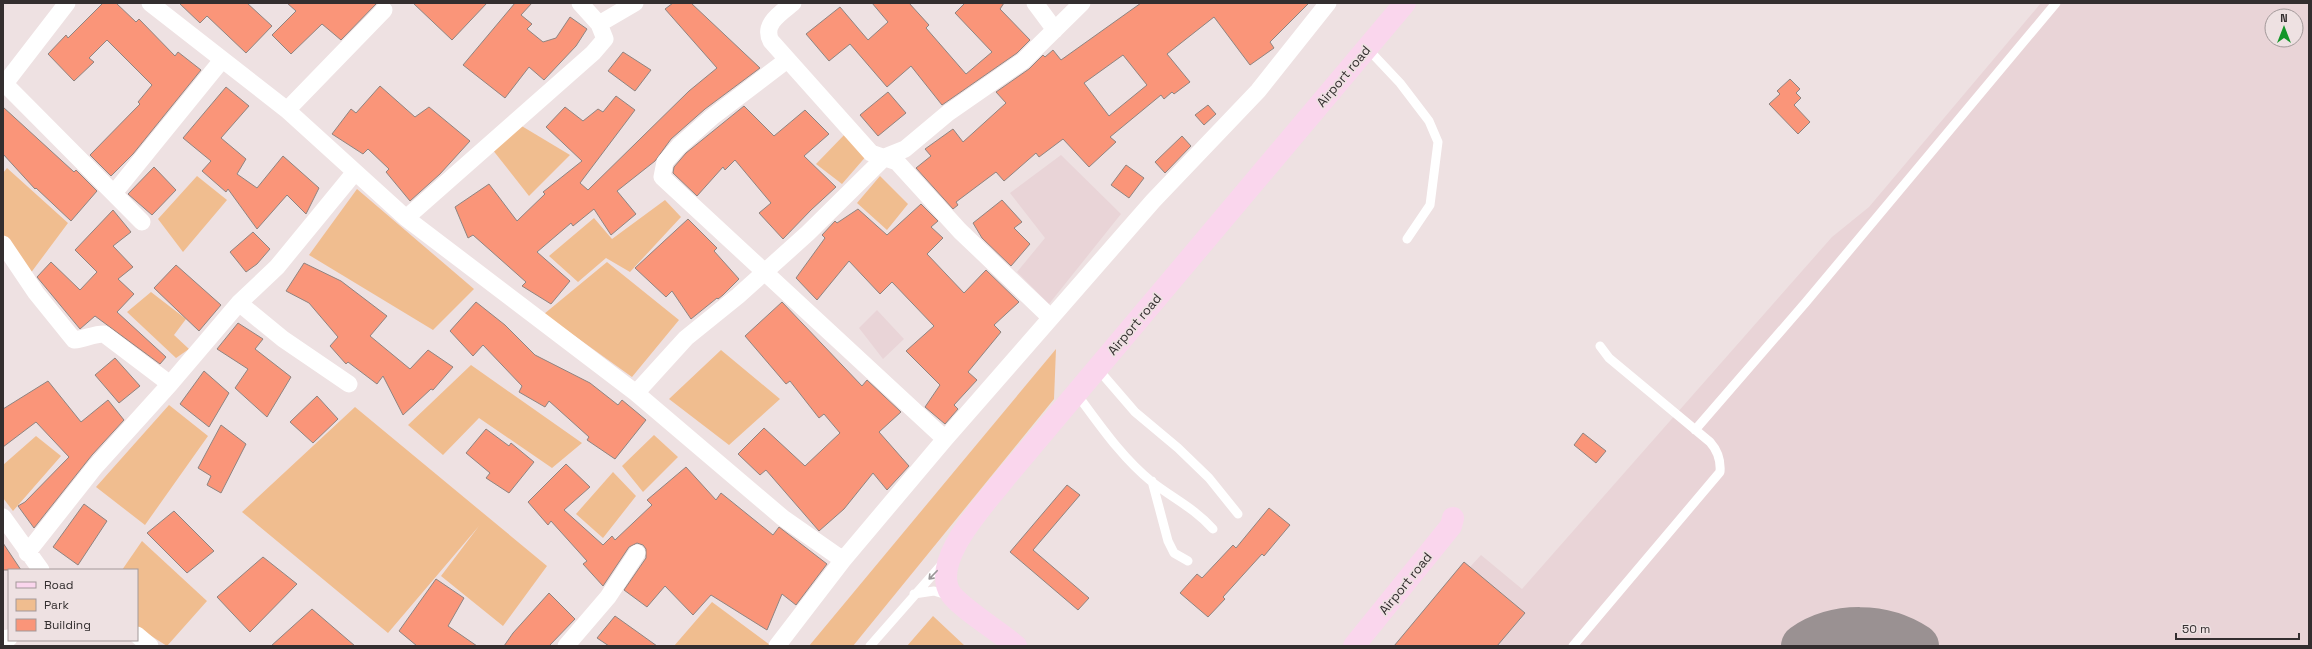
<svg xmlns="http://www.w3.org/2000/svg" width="2312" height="649" font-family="'Space Grotesk',sans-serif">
	<rect width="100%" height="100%" fill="#eee1e2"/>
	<path fill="#e9d4d7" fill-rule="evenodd" d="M2041,3h268v643h-915l70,-84 6,5 11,-12 41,34 310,-352 37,-30zM2272,16h24v24h-24z
		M1061,155l60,59 -72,90 -32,-32 28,-34 -35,-45z
		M877,310l27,29 -21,20 -24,-31z"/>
	<path fill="#f0bd8f" d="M520,125l50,30 -41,41 -37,-47z
		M847,132l21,22 -26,30 -26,-20z
		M7,168l61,55 -38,51 -27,-38v-63z
		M197,176l30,24 -44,52 -25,-33z
		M880,176l28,28 -21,26 -30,-27z
		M357,189l117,100 -41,41 -124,-75z
		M665,200l16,17 -51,55 -24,-14 -28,24 -29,-26 45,-38 18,21z
		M607,262l72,58 -47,57 -88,-63z
		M151,292l35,27 -12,16 15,14 -13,9 -49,-46z
		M1056,349l-2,50 -201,247h-44z
		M721,350l59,49 -51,46 -60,-46z
		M471,365l111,78 -30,25 -73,-50 -36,37 -35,-30z
		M169,405l39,31 -63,89 -49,-38z
		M355,407l192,159 -44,60 -62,-50 38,-50 -91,107 -146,-121z
		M654,435l24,22 -35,35 -21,-26z
		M36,436l25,20 -48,55 -10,-13v-33z
		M613,472l23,24 -33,42 -27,-24z
		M142,541l65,60 -40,45 -30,-19v-57h-15z
		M712,602l58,43 -96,1z
		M933,616l32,30h-58z"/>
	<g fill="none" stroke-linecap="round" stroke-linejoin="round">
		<path stroke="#9a9192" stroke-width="44" d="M1803,646c33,-23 81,-22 114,0"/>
	</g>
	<path fill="#fa9579" stroke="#8f8480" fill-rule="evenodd" d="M103,3h13l20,19 3,-3 36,37 3,-4 23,18 -68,84 -22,22 -21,-21 50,-51 -2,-2 14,-17 -45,-45 -18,18 5,4 -20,19 -26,-27 18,-19 2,3z
		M179,3h68l25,23 -26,27 -39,-37 -7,7z
		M287,3h90l-36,37 -19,-16 -31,30 -19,-19 24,-24z
		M413,3h74l-35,37z
		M515,3h17l-11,12 11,9 -5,5 16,13 13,-4 14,-21 17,12 -11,17 -32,34 -15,-13 -24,31 -42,-33z
		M673,3h18l69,65 -55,41 -34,30 -16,22 -38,30 19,23 -25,21 -17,-26 -21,17 -2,-3 -34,29 33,29 -19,23 -29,-18 4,-4 -53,-47 -5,3 -13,-31 34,-23 28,37 28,-27 -2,-2 39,-31 -36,-34 19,-20 18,14 15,-12 5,3 13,-16 19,14 -55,73 8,7 101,-99 28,-23 -52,-59z
		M872,3h37l20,22 -3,3 40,46 26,-22 -37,-39 10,-10h39l-4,6 30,31 -13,13 -75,52 -31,-39 -24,21 -37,-43 -21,17 -23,-27 34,-27 28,33 20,-18z
		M1141,3h168l-39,39 4,6 -24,17 -36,-48 -47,37 23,28 -16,12 -2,-2 -8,7 -3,-4 -51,42 6,5 -27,25 -26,-28 -24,18 -3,-4 -32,28 -8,-9 -40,30 2,3 -5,4 -37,-41 15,-12 -6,-7 28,-20 10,13 43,-39 -10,-11 33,-23 14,-14 2,2 8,-7 8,10zM1123,55l24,30 -38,31 -25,-33z
		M623,52l28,18 -16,21 -27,-20z
		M1790,79l10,10 -4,4 5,5 -7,7 16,17 -12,12 -29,-30 11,-10 -3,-3z
		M380,86l35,31 14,-10 41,34 -30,33 -30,27 -24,-29 3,-3 -21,-20 -5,5 -31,-20 19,-25 5,4z
		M226,87l23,19 -28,32 25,21 -9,15 20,14 26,-32 36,32 -13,26 -19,-19 -30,34 -29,-40 -2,3 -24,-21 9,-10 -28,-23z
		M888,92l18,21 -28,23 -18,-21z
		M1208,105l8,9 -12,11 -9,-10z
		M744,106l30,30 31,-26 24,24 -25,22 32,31 -25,23 -28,29 -24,-26 12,-10 -36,-43 -10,10 -2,-3 -26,29 -24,-23 1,-6 12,-14z
		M3,107l71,65 2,-2 21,21 -26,30 -35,-33 -1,1 -32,-35z
		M1182,136l9,10 -26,27 -10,-11z
		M1126,165l18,13 -15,20 -18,-13z
		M154,167l22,23 -24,25 -24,-21z
		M1002,200l20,22 -8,6 16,16 -19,22 -29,-28 -9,-15z
		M921,204l17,17 -7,6 12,11 -16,16 37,39 22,-23 33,32 -25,23 7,7 -33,40 9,8 -23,25 4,4 -13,15 -20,-17 15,-22 -34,-34 28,-25 -42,-44 -12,12 -31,-33 -32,39 -21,-22 29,-40 -3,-3 13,-14 2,2 21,-14 29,26z
		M113,210l18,22 -18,14 20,21 -15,12 16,15 -17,18 49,45 -6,7 -65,-48 -15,13 -43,-52 14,-15 29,28 17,-18 -22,-22z
		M688,219l29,29 -3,3 25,28 -16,16 -5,4 -1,-1 -26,21 -19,-28 -6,6 -31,-29z
		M253,232l17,17 -13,15 -11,8 -16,-20z
		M304,263l37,18 46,35 -17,20 40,33 18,-19 25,17 -20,23 -2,-1 -28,26 -20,-39 -6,8 -29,-22 -2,2 -16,-18 8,-9 -29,-34 -23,-12z
		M176,265l45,40 -22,26 -45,-43z
		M476,302l29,23 30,30 55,28 28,22 4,-5 24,20 -31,39 -28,-19 2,-3 -40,-36 -4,6 -26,-15 3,-6 -39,-41 -10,11 -23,-25z
		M782,302l80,84 5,-6 34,32 -22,20 30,34 -22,24 -14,-17 -29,36 -25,22 -53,-61 -6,5 -22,-21 26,-26 41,38 35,-33 -16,-19 -5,4 -29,-37 -4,3 -41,-48z
		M238,323l25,16 -8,10 36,28 -24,40 -32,-29 13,-19 -31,-20z
		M115,358l25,28 -21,17 -24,-28z
		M204,371l25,22 -20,34 -29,-23z
		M48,381l33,41 27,-22 16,20 -32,35 -58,73 -16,-22 7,-4 44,-45 -33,-35 -33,25v-38z
		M317,396l21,23 -25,24 -23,-21z
		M221,425l25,19 -25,49 -14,-8 4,-9 -13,-8z
		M486,429l23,17 2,-3 23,19 -25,31 -23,-15 4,-5 -24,-20z
		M1583,433l23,18 -10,12 -22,-18z
		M566,464l24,23 -26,23 39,35 9,-9 3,4 37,-35 -5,-5 39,-33 30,33 5,-7 52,42 6,-8 48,37 -31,41 -14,-11 -15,36 -56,-35 -18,20 -28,-29 -18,21 -23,-17 22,-32v-9l-3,-4 -6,-2 -8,4 -26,39 -20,-22 4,-3 -36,-40 -3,4 -20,-23z
		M1067,485l13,10 -47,55 56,48 -11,12 -68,-58z
		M84,504l23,17 -29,44 -25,-18z
		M1269,508l21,17 -26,31 -2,-2 -39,43 2,2 -17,18 -28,-24 17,-19 5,4 31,-33 3,3z
		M174,511l40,40 -27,22 -40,-40z
		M3,543l18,27h-18z
		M263,557l34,27 -47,48 -33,-35z
		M1464,562l61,51 -28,33h-103z
		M436,579l28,19 -16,28 29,20h-60l-18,-15z
		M549,593l26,26 -26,27h-45l9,-13z
		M312,609l43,37h-84z
		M615,616l42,30h-48l-12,-8z"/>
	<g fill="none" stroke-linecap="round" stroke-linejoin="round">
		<path stroke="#fff" stroke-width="9" d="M1367,48l33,35 29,38 9,21 -8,63 -23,34
			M1097,368l38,44 43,36 31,30 29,36
			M1076,393c23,31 46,65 76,89 22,17 42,26 61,47
			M1695,430l111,-128 250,-299
			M1152,481l16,60 6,12 14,8
			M914,594l20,-3 16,5
			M870,646l73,-83
			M1573,646l147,-174c1,-12 -2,-21 -10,-30l-101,-84 -9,-12"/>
		<path stroke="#fff" stroke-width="17" d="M150,3l137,107 119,108 230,175 147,125 60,42
			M793,3c-12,10 -31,21 -22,38l100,112 26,9 63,69 90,86
			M1035,3l20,27
			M599,24l36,-21
			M787,60l-75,57 -33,29 -14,16 -3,15 283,262
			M3,82l139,140
			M3,86l64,-83
			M287,110l97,-100
			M114,193l108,-133
			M406,218l187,-165 12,-14 -6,-15 -19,-21
			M3,244l33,49 38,47c11,-1 19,-6 30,-6l66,50
			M239,303l44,36 66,45
			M636,393l50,-55 52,-42 70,-63 77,-76 20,-8 43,-36 75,-52 59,-58
			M3,517l38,53
			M27,553l68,-86 75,-83 69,-81 38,-36 78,-95
			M137,635l13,11
			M3,639l6,-1
			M566,646l42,-49 29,-44
			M777,646l66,-86 102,-121 208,-238 105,-110 70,-88"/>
		<path stroke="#fad6ed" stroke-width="22" d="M1016,646c-15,-13 -55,-38 -65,-52 -22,-33 35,-91 54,-116l400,-475
			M1354,646l97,-120 2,-8"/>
	</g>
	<defs><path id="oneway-shaft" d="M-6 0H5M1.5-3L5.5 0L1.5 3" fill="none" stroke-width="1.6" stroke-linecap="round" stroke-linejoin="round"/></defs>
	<use stroke="#999697" href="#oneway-shaft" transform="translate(933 575) rotate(134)"/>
	<g text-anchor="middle" stroke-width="3.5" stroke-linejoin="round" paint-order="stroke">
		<g font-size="13" fill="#332e2f" stroke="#eee1e2">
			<text transform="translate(1343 76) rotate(-50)" y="5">Airport road</text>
			<text transform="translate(1134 324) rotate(-50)" y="5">Airport road</text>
			<text transform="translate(1405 583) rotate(-51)" y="5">Airport road</text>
		</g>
	</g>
	<rect width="2312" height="649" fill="none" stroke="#332e2f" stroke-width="8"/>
	<rect x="8" y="569" width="130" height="72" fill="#eee1e2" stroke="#a3999a"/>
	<rect x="16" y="582" width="20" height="6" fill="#fad6ed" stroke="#a3999a"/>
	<text x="44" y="589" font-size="12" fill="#332e2f">Road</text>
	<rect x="16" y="599" width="20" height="12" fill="#f0bd8f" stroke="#a3999a"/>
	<text x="44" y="609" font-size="12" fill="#332e2f">Park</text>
	<rect x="16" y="619" width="20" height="12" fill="#fa9579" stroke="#a3999a"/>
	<text x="44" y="629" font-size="12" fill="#332e2f">Building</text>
	<g transform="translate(2284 28)"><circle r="19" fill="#eee1e2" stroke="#a3999a"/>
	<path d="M0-3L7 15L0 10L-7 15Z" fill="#149629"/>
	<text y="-6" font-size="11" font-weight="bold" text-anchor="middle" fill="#332e2f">N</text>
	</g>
	<path d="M2176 633v6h123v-6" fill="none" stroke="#332e2f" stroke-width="2"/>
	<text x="2182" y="633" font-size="12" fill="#332e2f" stroke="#eee1e2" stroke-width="3" paint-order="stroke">50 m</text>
</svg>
